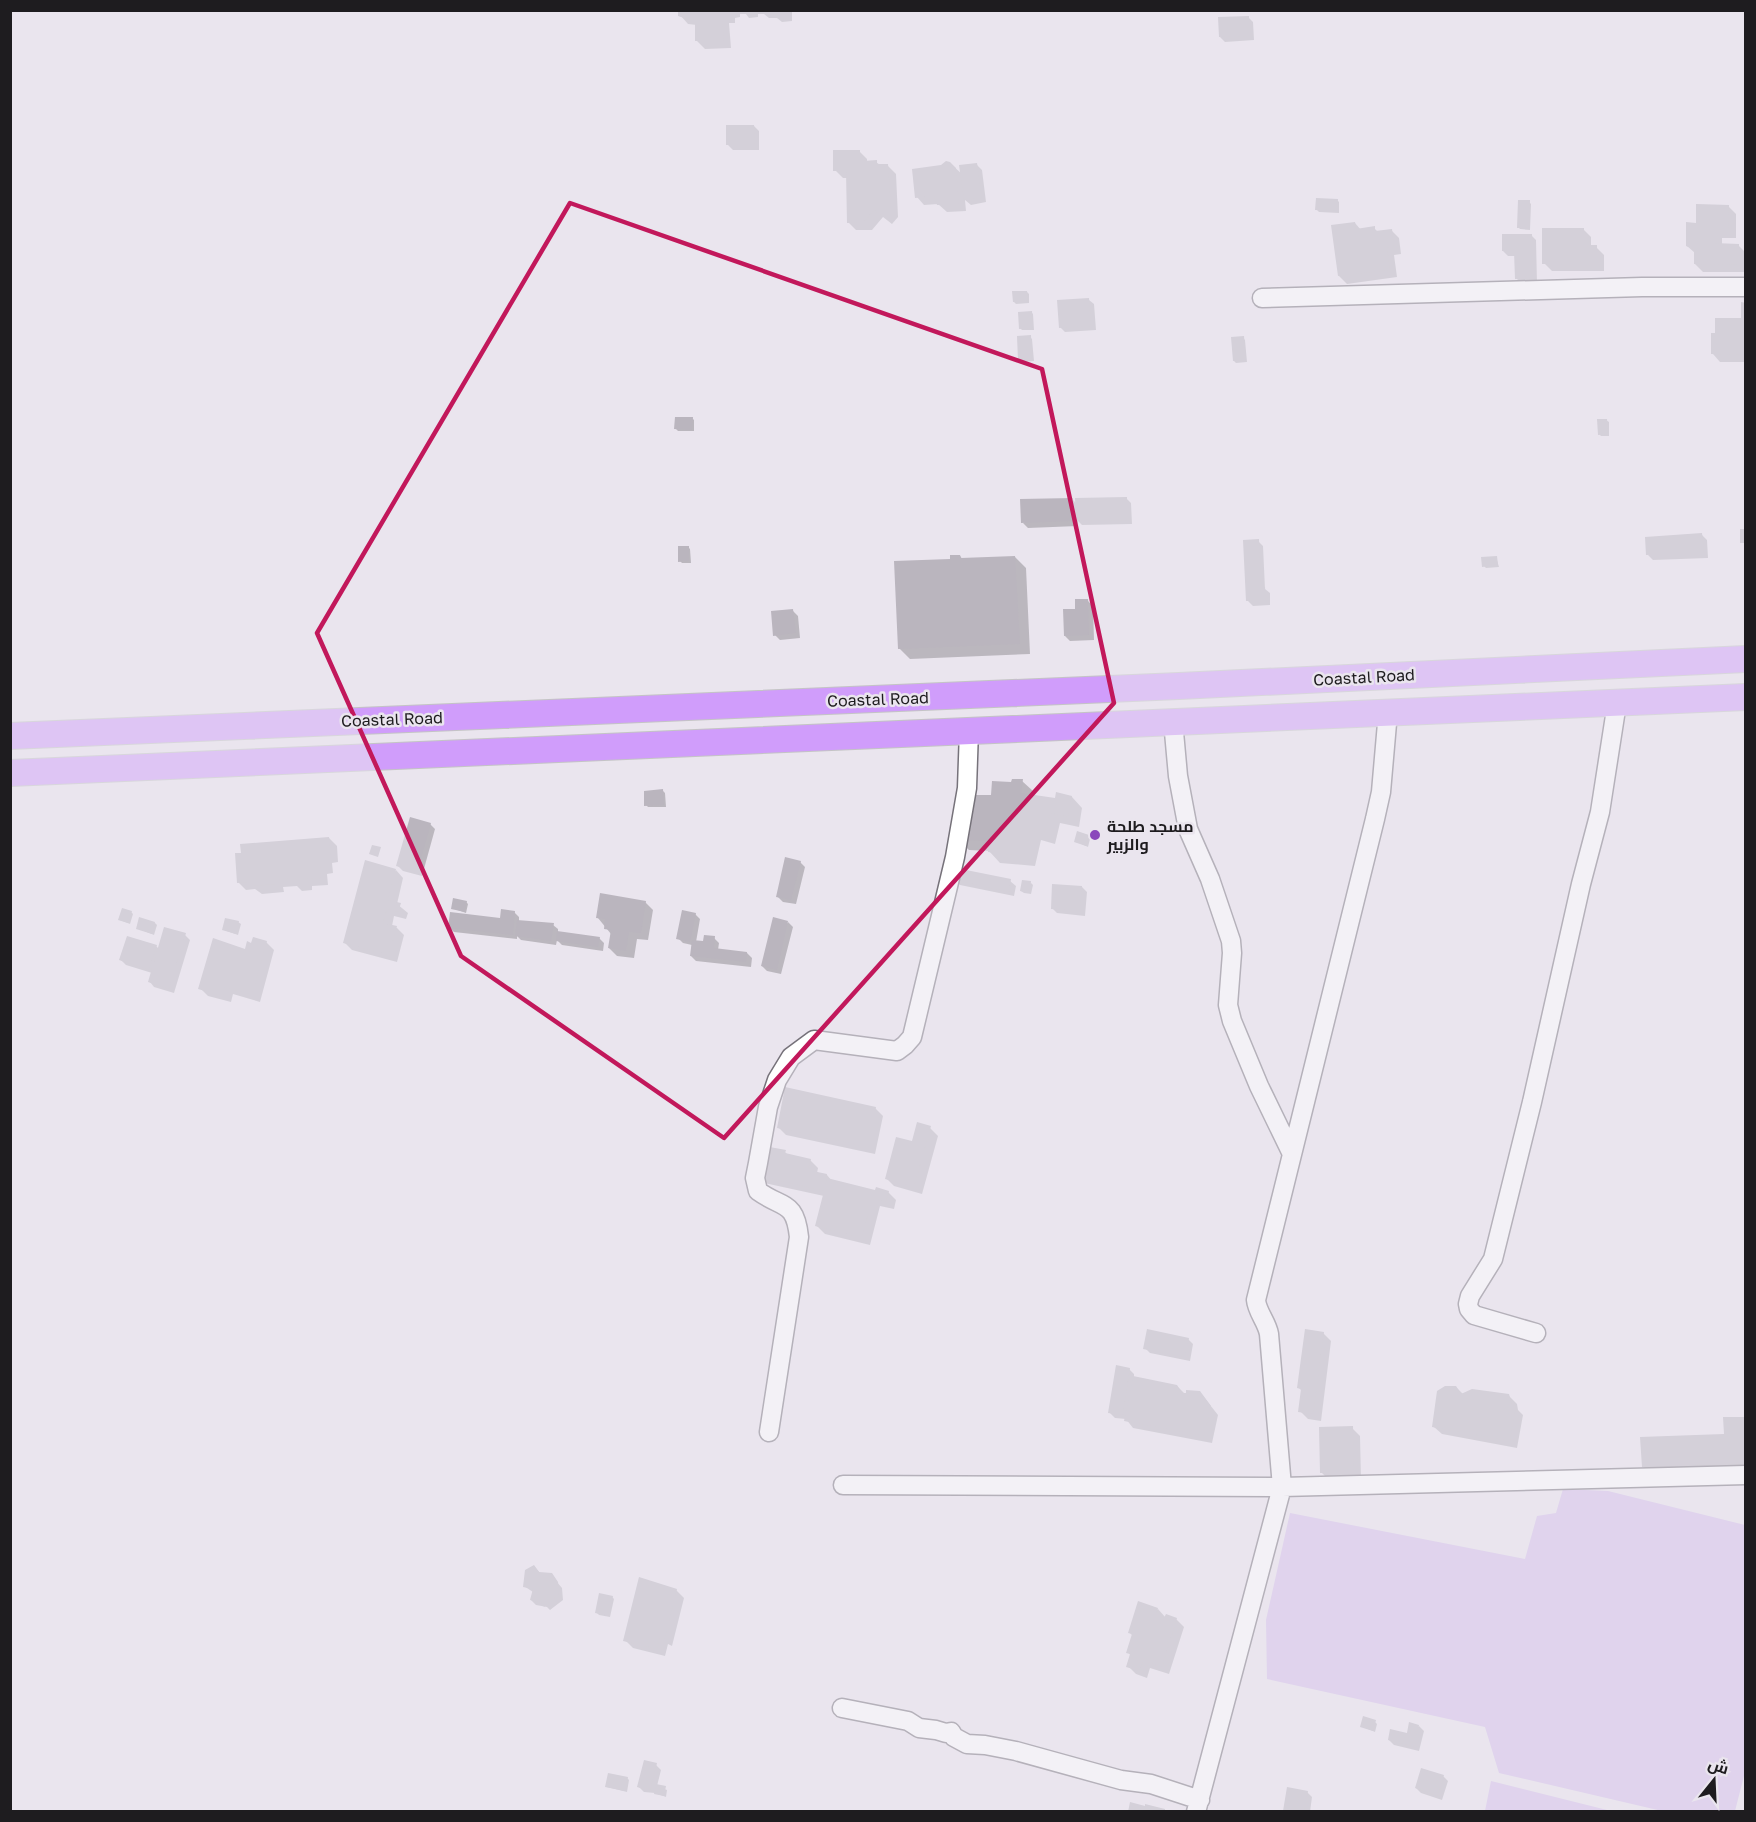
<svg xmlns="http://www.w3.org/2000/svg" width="1756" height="1822" font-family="'Golos Text',Cairo,sans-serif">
	<rect width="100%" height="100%" fill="#eae5ee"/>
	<path fill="#d4bdea" d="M1563,1489l45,2 137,34 1,243 -11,43h-73l-163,-38 -14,-46 -218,-48 -1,-59 24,-107 235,46 12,-43 19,-3z
		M1491,1781l120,30h-126z"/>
	<path fill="#0003" d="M679,10h113v11l-10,1 -5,-4h-8l-5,-4h-6v3l-9,1 -3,-4h-6v3l-5,1v5h-6l2,25 -26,1 -8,-8v-16l-9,-1 -8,-9z
		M1248,17l5,5 1,18 -29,2 -5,-5z
		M754,126l5,5v19h-26l-5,-5z
		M859,151l8,8v3h9l4,3 8,1 8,8 2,43 -6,7 -9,-7 -11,13h-16l-8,-8 -1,-44h-4l-8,-8z
		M952,165l10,9 15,-9 5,5 4,32 -15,3 -6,-5 1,11 -19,1 -9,-8 -14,1 -7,-8z
		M1337,200l2,2v11l-20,-1 -2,-2z
		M1529,202l2,2 -1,26 -10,-1 -2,-2z
		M1728,206l8,8v24h-14v7h16l8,8v19h-43l-8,-8v-11l-8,-7 10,-22z
		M1355,223l6,7 13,-2 4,4 13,-2 8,8 2,16 -7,1 3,22 -50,7 -8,-8z
		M1583,229l8,8v10h5l8,8v16h-52l-8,-8z
		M1531,235l5,5 1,43h-16l-5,-5v-22h-8l-5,-5z
		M1027,292l2,2v9l-13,1 -2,-2z
		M1089,300l5,4 2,26 -31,2 -5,-5z
		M1746,304v58h-26l-7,-8 29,-34z
		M1031,312l2,2 1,16h-12l-2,-2z
		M1030,337l2,2 2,22 -12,1 -3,-2z
		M1243,338l2,2 2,22 -11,1 -2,-2z
		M692,418l2,2v11h-16l-2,-2z
		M1606,420l3,2v14h-8l-2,-2z
		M1126,498l5,5 1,21 -50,1 -4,-4v5l-50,2 -5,-5 49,-24 5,5z
		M1702,535l5,5 1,18 -55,2 -5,-5z
		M1258,541l5,5 2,43 5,4v12l-17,1 -5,-5z
		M688,547l2,2 1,14h-9l-2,-2z
		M960,556l3,4 52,-3 11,11 4,86 -120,5 -11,-11 53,-88z
		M1496,557l3,10 -13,1 -2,-2z
		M1088,601l5,5 1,34 -24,1 -5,-5 12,-26z
		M793,611l5,5 2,22 -20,2 -5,-5z
		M1022,781l11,10 -1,5 24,4 1,-6 15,3 10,11 -3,19 -19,-4 -5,21 -14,-4 -6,26 -35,-3 -11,-12 -20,-1 -11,-11 34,-42 21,-14z
		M663,791l2,2 1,14h-18l-2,-2z
		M430,824l5,5 -13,47 -19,-5 -5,-5z
		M1088,837l2,2 -2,8 -13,-6z
		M329,838l8,8 1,16 -6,1 1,10 -6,1 1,11 -16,1v4l-10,1 -5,-5 -14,1 1,5 -22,2 -7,-5 -9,1 -8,-8z
		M800,862l5,5 -9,37 -13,-2 -5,-5z
		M396,870l7,8 -6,26 11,9 -2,6 -12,-3 -2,10 5,2 7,7 -7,27 -45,-12 -8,-8z
		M955,880l55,1 6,5 -2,10 -54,-11z
		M1031,883l2,2 -2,9 -7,-1 -3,-2z
		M1082,887l5,5 -2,24 -28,-3 -5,-5z
		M466,902l2,2 -2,9 -14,-5z
		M645,902l8,8 -5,30 -11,-1 -3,19 -17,-2 -8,-8 2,-14 -13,-16z
		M131,912l2,2 -3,10 -10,-4z
		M514,912l5,5v5l34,3 5,4v3l41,6 5,5 -1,8 -41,-6 -5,-5 -1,5 -35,-5 -4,-4v3l-63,-7 -5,-5 53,-8z
		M695,914l5,5 -4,23 9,1 9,-5 5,5 -1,7 29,3 5,5 -1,9 -55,-6 -5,-5 1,-11 -9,-2 -5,-5z
		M238,922l3,2 -3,11 -14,-5z
		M788,922l5,5 -12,47 -14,-3 -5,-5z
		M155,923l2,2 -3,10 -17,-7z
		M185,935l5,5 -16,53 -20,-6 -4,-5 2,-9 -26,-8 -5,-5 35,-14 3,3z
		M266,942l8,8 -14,52 -27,-8 -2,8 -23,-6 -8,-8 46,-37z
		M875,1108l8,8 -8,38 -89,-19 -8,-8z
		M930,1128l8,8 -16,58 -28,-8 -8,-8 27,-35z
		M785,1152l3,3 22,5 8,8 -1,5 10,2 5,6 45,11h11l8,8 -2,9 -14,-3 -10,39 -45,-11 -8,-8 7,-30 -64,-14z
		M1323,1333l8,8 -10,80 -13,-2 -8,-8 2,-20 -3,-3z
		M1188,1339l5,5 -3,17 -40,-8 -5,-5z
		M1129,1369l5,5v3l43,9 8,8 18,2 15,19 -6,28 -79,-15 -7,-9 -11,-1 -5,-5z
		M1456,1387l7,7 46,2 8,8 1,6 5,5 -6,33 -75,-14 -8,-7z
		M1746,1418v55l-92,4 -11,-11 83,-31z
		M1352,1428l8,8 1,44 -31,1 -8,-8z
		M534,1566l6,7 11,2 11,13 1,12 -13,10 -3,-3 -11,-2 -5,-5 2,-8 -9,-6z
		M676,1590l8,8 -12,48 -4,-2 -3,12 -32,-8 -8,-8z
		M612,1597l2,2 -4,18 -11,-2 -2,-2z
		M1158,1609l8,9 10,1 8,8 -15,47 -19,-6 -3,10 -11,-4 -8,-8 3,-10 -3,-4 5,-16 -3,-3z
		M1375,1722l2,2 -2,8 -14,-6z
		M1419,1726l5,5 -5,20 -25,-6 -5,-5 19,-5z
		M656,1765l5,5 -4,16 10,4 -1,7 -11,-4 -11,-1 -5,-5z
		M1443,1776l5,5 -6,19 -21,-7 -5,-5z
		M627,1778l2,2 -2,12 -20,-5z
		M1307,1792l5,5 -2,15 -26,-2z"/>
	<path fill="#bab5be" d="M678,10h50v5l-6,1 2,25h-29v-23h-11l-6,-2z
		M772,10h13v4l-13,1z
		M1249,16v20l-30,1 -1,-20z
		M726,125h28l1,20h-29z
		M833,150h27v14h3v-3l14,-1v4h11l3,45 -8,8 -9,-7 -10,12 -17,1 -1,-52h-13z
		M946,161l4,1 6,6 3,36 -22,1 -3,-9 -19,2 -3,-29 29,-4z
		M977,163l5,35 -18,2 -5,-35z
		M1316,198l22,1 -1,12 -22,-1z
		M1518,200h12l-1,28h-12z
		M1696,204l33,1 -1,26h-14v12l25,1v21l-45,-1v-15l-8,-3v-24l10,1z
		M1355,222l1,7 19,-3v5l17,-2 2,18 -7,1 3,22 -52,6 -7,-51z
		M1542,228h42v17h13v19h-55z
		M1502,234h30l1,44 -18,1 -1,-28h-12z
		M1012,291h15l1,11h-15z
		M1089,298l2,28 -32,2 -2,-28z
		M1741,302l5,1v52l-35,-1v-21h4v-15h26z
		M1032,311l1,17 -14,1 -1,-17z
		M1031,335l1,25h-14l-1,-24z
		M1244,336l2,24 -13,1 -2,-24z
		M675,417h18l-1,13 -18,-1z
		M1597,419h10l1,15 -10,1z
		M1127,497v23l-51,1 -1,-23z
		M1073,498l1,23 -53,2 -1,-24z
		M1740,529h6v14h-6z
		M1702,533l2,20 -58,2 -1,-18z
		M1259,539l2,48h4l1,14h-20l-3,-61z
		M678,546h11v15l-11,1z
		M950,555h10l1,3 54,-2 5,88 -122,5 -4,-88 56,-2z
		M1497,556l1,9 -16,2 -1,-10z
		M1075,599h13l1,36 -25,1 -1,-27h12z
		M793,609l3,24 -23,3 -2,-25z
		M1012,779h11l-2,14 34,5 1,-6 16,4 -4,21 -18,-4 -6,21 -14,-4 -6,26 -36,-4 1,-11 -33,-1 4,-45h31l1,-14 19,1z
		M663,789l1,16 -20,1v-15z
		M410,817l21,6 -14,49 -21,-6z
		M1077,831l12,4 -3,11 -12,-4z
		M329,837l2,18h-6v11h-5l1,12 -16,1v4l-13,1v-6l-16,2v4l-23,2v-2h-5v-2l-11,1 -2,-30h6l-1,-9z
		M372,845l9,2 -3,10 -9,-3z
		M785,857l16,4 -10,39 -15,-3z
		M365,860l31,9 -8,31 13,3 -3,9 -11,-3 -4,14 14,3 -8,29 -46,-12z
		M956,868l55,11 -2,13 -55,-12z
		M1022,880l9,1 -1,12 -10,-2z
		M1052,884l30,2 -2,25 -29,-2z
		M600,893l46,8 -5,32 -12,-1 -3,19 -18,-3 3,-18 -7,-1 1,-10 -9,-1z
		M453,898l14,3 -2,11 -14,-3z
		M122,908l10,3 -4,12 -10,-3z
		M501,909l14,2 -2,24 -65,-7 2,-16 50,6z
		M682,910l14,3 -6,29 -14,-3z
		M139,917l16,5 -3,12 -16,-5z
		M773,917l15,4 -11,49 -16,-4z
		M225,918l14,3 -3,13 -14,-4z
		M517,920l37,3 -3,18 -36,-5z
		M164,927l22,6 -17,56 -21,-7z
		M557,931l43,6 -2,10 -42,-6z
		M704,935l11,1 -1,12 33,4 -1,10 -56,-6 2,-16 11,1z
		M127,936l30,9 -8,25 -30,-10z
		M253,937l14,4 -15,54 -27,-8 -2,9 -25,-7 15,-51 32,11 2,-8 4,2z
		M785,1087l91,20 -8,40 -91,-19z
		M917,1122l14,4 -17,61 -29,-8 11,-42 16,4z
		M764,1146l22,4 -1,3 26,6 -3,11 19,4 -2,11 2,-7 48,12 1,-3 13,4 -3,11 -14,-3 -10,39 -47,-12 9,-35 -73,-17z
		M1147,1329l42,9 -4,19 -42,-8z
		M1305,1329l19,3 -11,82 -15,-2 3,-23 -4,-1z
		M1116,1365l14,3 -7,47 -15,-2z
		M1133,1376l44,9 5,8h4v-3l14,1 11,15 -7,30 -80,-15z
		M1445,1386h11l5,8 11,-5 37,5 3,11 4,1 -6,35 -78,-14 5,-36z
		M1723,1417h23v46l-104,4 -2,-30 84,-3z
		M1353,1426l1,47h-34l-1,-46z
		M534,1565l5,7 13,1 6,9 1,12 -15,13 -2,-4 -12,-3 3,-11 -10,-2 2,-17z
		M639,1577l38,12 -12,50 -5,-2 -3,12 -34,-8z
		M599,1593l14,3 -4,20 -14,-3z
		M1138,1601l20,7 -2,7 8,3 2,-4 11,4 -15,49 -19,-6 -3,10 -14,-4 4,-13 -4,-1 6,-19 -4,-1z
		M1363,1716l13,4 -3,11 -13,-4z
		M1409,1722l10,3 -5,22 -26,-7 2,-11 17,4z
		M644,1760l13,3 -7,28 -13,-4z
		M1421,1768l23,7 -7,21 -22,-8z
		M608,1773l20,4 -3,14 -20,-4z
		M656,1784l10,2 -2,10 -10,-2z
		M1287,1787l21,4 -4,21 -21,-1z
		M1130,1802l15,4v-2l20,5v3h-37z"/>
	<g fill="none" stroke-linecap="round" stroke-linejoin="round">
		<defs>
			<path id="minor" d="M1262,298l380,-11h104
				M1173,721l5,55 10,53 22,50 21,62 1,12 -4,52 4,16 27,65 33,68
				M1536,1333l-62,-18 -5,-6 -1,-5 2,-8 23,-37 39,-157 49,-218 19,-72 17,-109
				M769,1432l30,-195c-4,-37 -16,-28 -41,-46l-3,-13 3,-15 10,-56 9,-27 14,-23 23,-17 83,11 8,-6 7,-8 43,-180 12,-69 2,-58
				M843,1485l439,2 464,-12
				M842,1708l66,13 11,7 17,2 10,3 5,-1 3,5 13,7 18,1 31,6 105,29 30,4 49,16
				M1196,1812l86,-325 -13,-153c-2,-12 -12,-22 -13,-34l119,-481 6,-27 7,-80"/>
			<path id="highway" d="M10,736l1169,-50 567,-27
				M10,773l1736,-76"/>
		</defs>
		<use href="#minor" stroke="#76727a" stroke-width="21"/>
		<use href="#highway" stroke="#c4c4c5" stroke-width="28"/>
		<use href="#minor" stroke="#fff" stroke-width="18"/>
		<use href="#highway" stroke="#d09dfb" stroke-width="26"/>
	</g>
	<path d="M0 0H1756V1822H0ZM570,203l472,166 72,334 -390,435 -263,-182 -144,-323z" fill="#eae5ee" fill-opacity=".55" fill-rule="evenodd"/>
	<path fill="none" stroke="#c2185b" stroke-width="4.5" stroke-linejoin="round" d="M570,203l472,166 72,334 -390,435 -263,-182 -144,-323z"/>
	<circle fill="#8a47bb" stroke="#eae5ee" stroke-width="2" cx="1095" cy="835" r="6"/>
	<g text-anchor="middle" stroke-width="5" stroke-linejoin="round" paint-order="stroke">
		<g font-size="16" fill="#1e1c1f" stroke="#eae5ee">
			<text transform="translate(1364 677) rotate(-3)" y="6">Coastal Road</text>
			<text transform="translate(878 699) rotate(-2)" y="6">Coastal Road</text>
			<text transform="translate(392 719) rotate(-2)" y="6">Coastal Road</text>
		</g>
		<g font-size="16" font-weight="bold" fill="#1e1c1f" stroke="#eae5ee" text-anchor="start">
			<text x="1107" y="832">مسجد طلحة<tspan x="1107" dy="18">والزبير</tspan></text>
		</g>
	</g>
	<rect width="1756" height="1822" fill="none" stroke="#1e1c1f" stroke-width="24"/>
	<g transform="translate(1714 1780) rotate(18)" stroke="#eae5ee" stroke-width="4.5" paint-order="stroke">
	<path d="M0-4.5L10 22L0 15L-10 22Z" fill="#1e1c1f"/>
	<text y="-9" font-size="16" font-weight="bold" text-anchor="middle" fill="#1e1c1f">ش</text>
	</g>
</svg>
